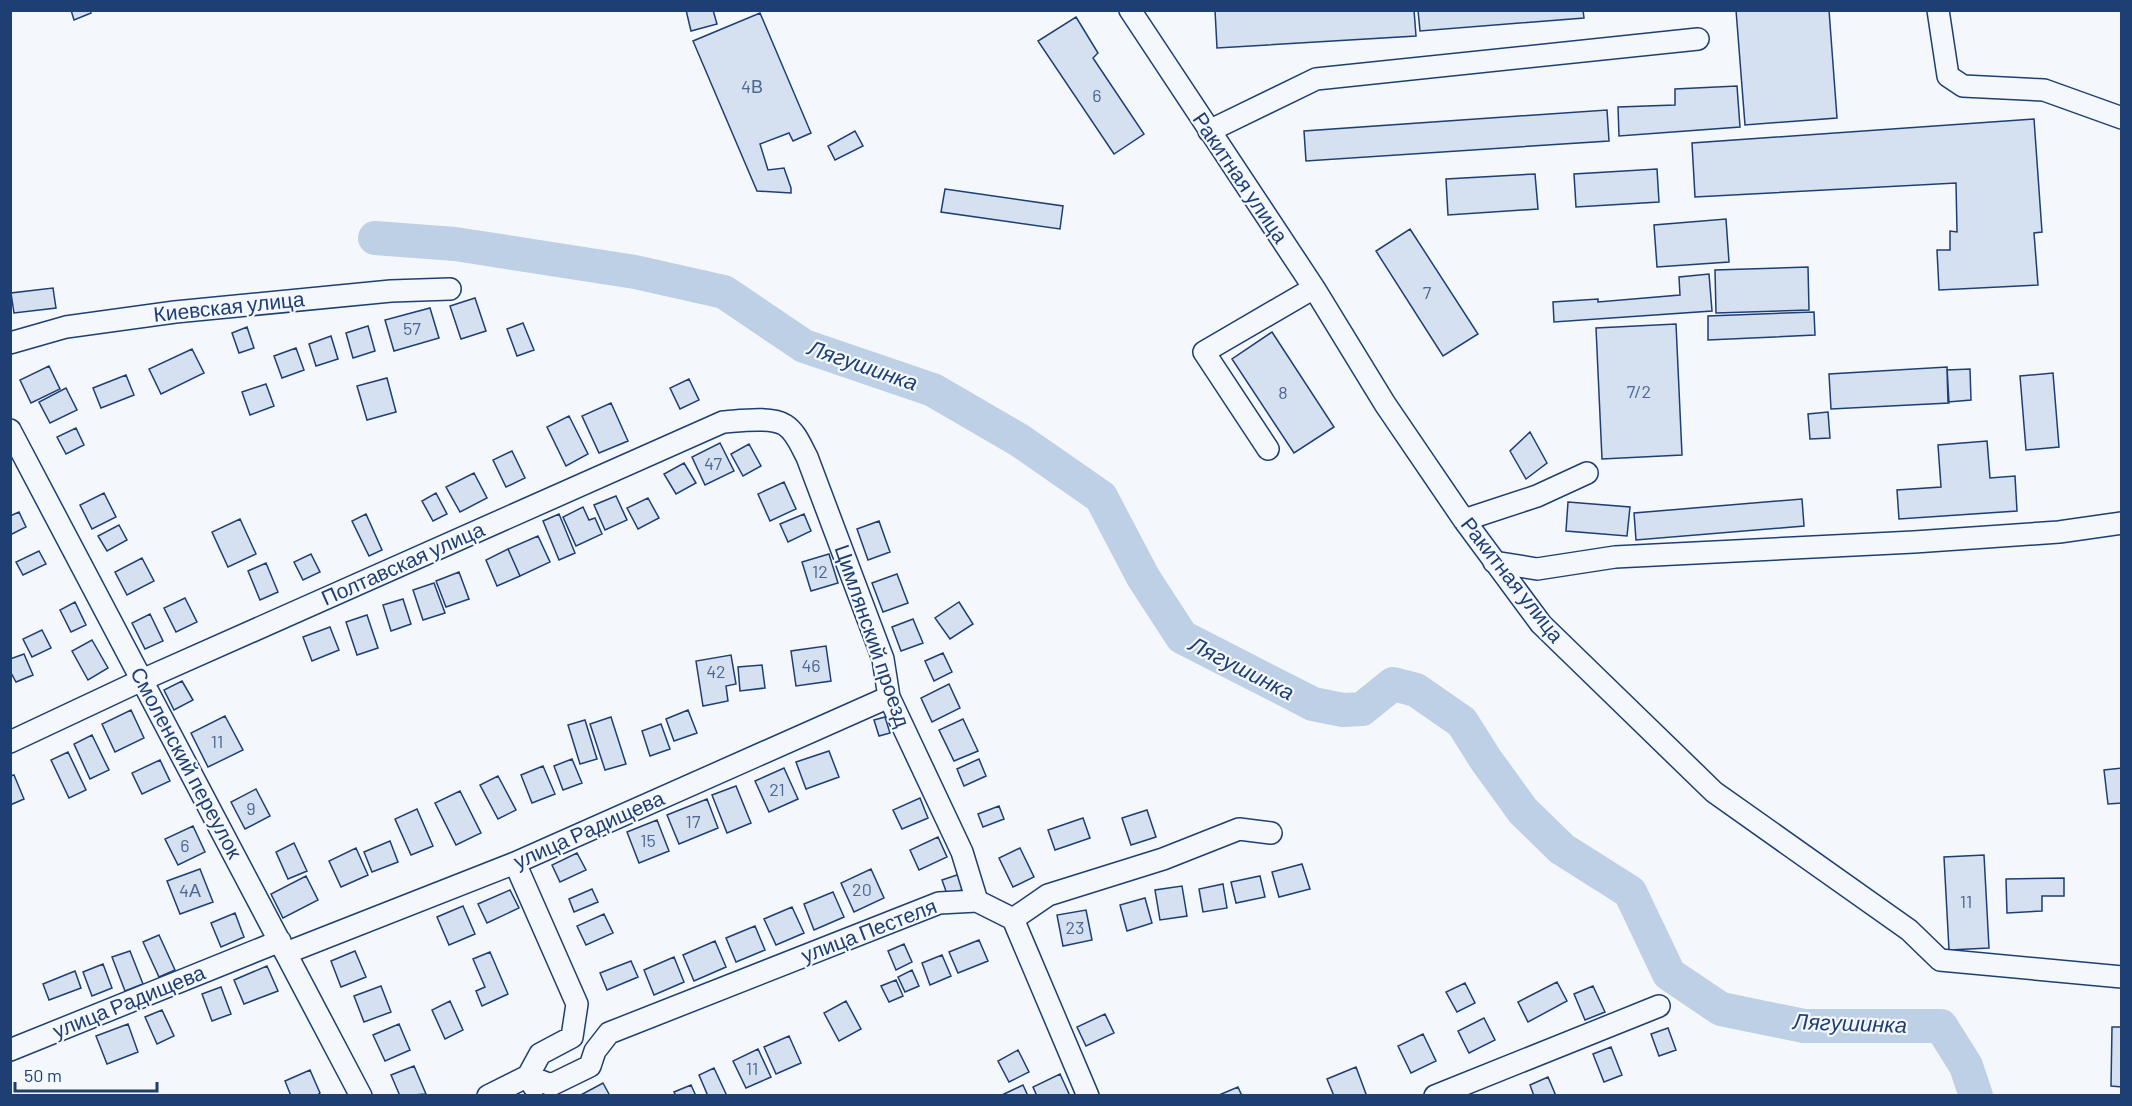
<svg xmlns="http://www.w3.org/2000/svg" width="2132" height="1106" font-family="Barlow,sans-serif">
	<rect width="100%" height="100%" fill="#f4f7fb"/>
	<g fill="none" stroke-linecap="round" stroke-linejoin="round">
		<path stroke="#bed0e5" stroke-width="34" d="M375,238l80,6 180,28 89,20 80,54 129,44 86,50 82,57 42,80 39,60 131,67 30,6 19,-1 31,-25 23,6 46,32 24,38 37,51 39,38 68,43 39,82 52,35 83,17h137l25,40 10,30"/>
	</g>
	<path fill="#d5e0f0" stroke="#1d3f73" stroke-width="1.5" d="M71,10h19l1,3 -17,7z
		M686,10h27l4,14 -26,7z
		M1215,10h199l2,26 -199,12z
		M1418,10h165l1,8 -164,13z
		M1736,10h93l8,108 -92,7z
		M760,13l51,120 -18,8 -4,-8 -29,11 8,26 16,-2 7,20v5l-34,-2 -64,-150z
		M1076,17l22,36 -5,5 51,76 -30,20 -76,-113z
		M1737,86l3,41 -121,9 -1,-29 57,-2v-16z
		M1607,110l2,31 -303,20 -2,-30z
		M2034,119l8,113 -8,1 4,52 -99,5 -2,-40h13v-19l7,1 -1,-49 -261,14 -3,-54z
		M855,131l8,15 -28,14 -7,-14z
		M1657,169l2,33 -83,5 -2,-33z
		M1535,174l3,35 -90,6 -2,-36z
		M945,189l118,17 -3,23 -119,-17z
		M1726,219l3,43 -72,5 -3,-42z
		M1410,229l68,105 -35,22 -67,-105z
		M1808,267l1,43 -93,3 -1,-43z
		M1709,274l3,37 -158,11 -1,-20 45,-3v3l82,-7 -1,-18z
		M53,288l3,20 -42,5 -3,-20z
		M475,298l11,33 -25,8 -11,-33z
		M430,308l9,30 -45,13 -9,-31z
		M1814,312l1,23 -107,5v-24z
		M523,323l11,27 -17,6 -10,-27z
		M1676,324l6,131 -80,4 -6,-131z
		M368,326l7,25 -22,7 -7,-25z
		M247,327l7,21 -15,5 -7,-20z
		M1272,332l62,95 -40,26 -62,-94z
		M331,336l7,23 -22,7 -7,-22z
		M296,348l8,22 -22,8 -8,-22z
		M192,349l12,24 -43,21 -12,-25z
		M49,366l11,23 -29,14 -11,-23z
		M1947,367l2,36 -118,6 -2,-35z
		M1970,369l1,31 -23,2 -1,-32z
		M2053,373l6,74 -33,3 -6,-74z
		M126,375l8,20 -33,13 -8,-20z
		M387,378l9,34 -29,8 -10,-34z
		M689,379l10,21 -19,9 -10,-21z
		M266,384l8,22 -24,9 -8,-23z
		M66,388l11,22 -27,13 -11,-21z
		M611,403l17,38 -29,12 -17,-37z
		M1828,412l2,26 -20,1 -2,-25z
		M569,416l19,38 -22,12 -19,-39z
		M76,428l8,17 -18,9 -9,-17z
		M1530,432l17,31 -21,16 -16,-28z
		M1987,441l3,37 25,-2 2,35 -118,8 -2,-29 44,-3 -3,-42z
		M720,443l14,28 -29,14 -13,-28z
		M749,444l12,22 -18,10 -12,-22z
		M512,451l13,27 -19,9 -13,-27z
		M684,463l12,20 -20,11 -12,-20z
		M474,473l13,25 -27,14 -14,-25z
		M784,482l12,27 -26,12 -12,-27z
		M104,493l12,24 -24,12 -12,-24z
		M436,493l11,21 -14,7 -11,-20z
		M616,496l11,24 -22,10 -11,-25z
		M648,498l11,20 -21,11 -11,-21z
		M1802,499l2,27 -168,14 -2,-27z
		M1568,502l62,5 -3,29 -61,-5z
		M583,507l6,13 6,-2 7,16 -26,12 -13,-29z
		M19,512l7,15 -16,8v-19z
		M366,514l16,36 -13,6 -17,-35z
		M559,514l16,39 -16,7 -16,-39z
		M804,514l7,17 -23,11 -8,-18z
		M240,519l16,35 -28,13 -16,-35z
		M879,521l11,31 -22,8 -11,-31z
		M119,525l8,15 -20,11 -9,-15z
		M538,536l12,26 -30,14 -12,-27z
		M508,549l12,27 -23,10 -11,-26z
		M39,551l7,13 -23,11 -7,-13z
		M311,554l9,18 -17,8 -9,-18z
		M829,554l9,29 -27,8 -9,-29z
		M142,558l12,23 -27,14 -12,-23z
		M266,563l12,29 -18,8 -12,-29z
		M459,572l10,27 -23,8 -10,-26z
		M897,574l11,29 -25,9 -11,-29z
		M434,583l11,30 -22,7 -10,-30z
		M185,598l12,24 -21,10 -12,-24z
		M403,599l8,25 -20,7 -8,-26z
		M75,602l11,23 -15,7 -11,-22z
		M959,602l14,22 -23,15 -15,-21z
		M150,614l13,27 -18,8 -13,-26z
		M367,615l11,33 -21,7 -11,-33z
		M913,619l10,24 -22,8 -9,-24z
		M330,627l9,23 -27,11 -9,-24z
		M42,630l9,18 -19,9 -9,-18z
		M92,640l16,28 -20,12 -16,-29z
		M826,646l5,35 -35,5 -5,-35z
		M943,653l9,19 -18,9 -9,-20z
		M24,654l9,21 -17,7 -6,-11v-12z
		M731,655l5,29 -10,2 2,15 -25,5 -7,-45z
		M762,665l3,23 -25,3 -2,-24z
		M182,681l11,19 -19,10 -10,-20z
		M949,684l11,24 -28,14 -11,-24z
		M131,710l13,28 -29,14 -13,-28z
		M688,710l9,23 -23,8 -8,-22z
		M225,716l18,34 -35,17 -17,-34z
		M611,717l15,47 -21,6 -15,-46z
		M885,717l5,16 -11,3 -5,-16z
		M963,719l15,32 -24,10 -15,-31z
		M585,720l12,39 -17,5 -12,-39z
		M661,724l9,25 -20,7 -8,-25z
		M92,735l17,35 -19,9 -16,-35z
		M829,751l10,26 -33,12 -10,-27z
		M68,752l18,38 -17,8 -18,-38z
		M572,759l10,24 -19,7 -9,-24z
		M979,759l7,17 -22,10 -7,-17z
		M160,760l10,21 -28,13 -10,-21z
		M543,766l12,28 -23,9 -11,-28z
		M784,768l14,31 -29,13 -14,-31z
		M2122,768v35l-14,1 -4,-34z
		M14,775l10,24 -14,6v-29z
		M498,776l18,34 -18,9 -18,-34z
		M736,786l15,37 -24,10 -15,-38z
		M256,789l14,27 -25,13 -14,-27z
		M460,791l21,42 -25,12 -21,-42z
		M920,798l8,20 -26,11 -9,-19z
		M707,799l11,29 -39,16 -12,-29z
		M999,806l5,13 -21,8 -5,-13z
		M417,809l16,37 -22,9 -16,-36z
		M1147,810l9,27 -25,8 -9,-27z
		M1083,818l7,20 -35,12 -7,-20z
		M657,820l12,31 -30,12 -12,-31z
		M193,826l12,26 -27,13 -13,-26z
		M938,837l9,20 -28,13 -9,-20z
		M390,841l8,21 -26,10 -8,-20z
		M294,843l13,28 -19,8 -12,-27z
		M356,848l12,27 -27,12 -12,-26z
		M1020,848l14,29 -21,10 -14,-29z
		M577,853l9,17 -26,12 -8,-17z
		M1984,855l5,93 -40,2 -5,-93z
		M1302,864l8,25 -31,8 -7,-25z
		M200,869l13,33 -33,12 -13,-33z
		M871,869l13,29 -30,14 -13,-29z
		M960,874l5,15 -18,5 -5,-14z
		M306,876l12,24 -35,18 -12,-24z
		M1260,876l5,21 -29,6 -5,-21z
		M2064,878v18h-22v15l-35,2 -1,-34z
		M1223,884l4,24 -24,4 -4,-23z
		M1182,886l5,30 -27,4 -5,-30z
		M592,889l6,13 -24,10 -5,-13z
		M510,890l9,18 -32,15 -9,-19z
		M833,892l11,25 -30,13 -10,-26z
		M1145,898l7,25 -25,8 -7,-26z
		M463,906l12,28 -26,11 -12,-28z
		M792,907l12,26 -28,12 -12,-26z
		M1086,910l6,30 -29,6 -6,-31z
		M235,913l9,24 -23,10 -10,-24z
		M604,914l9,19 -27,12 -9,-19z
		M755,926l10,24 -29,12 -10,-24z
		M159,935l16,35 -16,7 -16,-35z
		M979,940l9,21 -30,12 -9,-21z
		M715,941l11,26 -32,14 -11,-26z
		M904,944l8,18 -16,8 -8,-19z
		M130,951l13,33 -18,7 -13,-34z
		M355,951l11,26 -25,10 -10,-26z
		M490,952l18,42 -26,12 -6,-15 9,-4 -12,-28z
		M942,955l9,21 -21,9 -8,-22z
		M674,957l10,25 -30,13 -10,-25z
		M631,961l7,16 -31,13 -7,-17z
		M103,964l9,24 -20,8 -9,-24z
		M267,966l11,25 -34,13 -10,-24z
		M912,970l7,16 -14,6 -7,-15z
		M75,971l6,17 -32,12 -6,-16z
		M896,980l7,16 -14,6 -8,-16z
		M1557,982l10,19 -39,21 -10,-20z
		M1465,983l10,20 -18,9 -11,-20z
		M381,986l10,26 -27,10 -10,-26z
		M1593,986l12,26 -20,8 -11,-26z
		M221,987l10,27 -19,7 -10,-27z
		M450,1001l13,29 -18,9 -13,-29z
		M846,1001l15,28 -22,12 -15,-28z
		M162,1010l12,26 -17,8 -12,-27z
		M1105,1014l9,19 -28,13 -9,-19z
		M1484,1018l11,22 -26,13 -11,-22z
		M128,1024l10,28 -31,12 -11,-28z
		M399,1024l11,26 -25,11 -12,-26z
		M2112,1027h10v60l-11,-1z
		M1668,1028l8,22 -17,6 -8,-22z
		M1423,1034l13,27 -25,12 -13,-27z
		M789,1036l12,27 -25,11 -12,-27z
		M1611,1047l11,28 -18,7 -11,-28z
		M758,1049l13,28 -25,11 -13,-27z
		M1018,1050l11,22 -20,10 -11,-21z
		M414,1066l12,28 -26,2 -9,-21z
		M1356,1067l10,27 -4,2h-28l-7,-17z
		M714,1068l13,28h-19l-9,-21z
		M310,1070l10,23 -4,3h-25l-6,-15z
		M1060,1074l10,22h-33l-4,-9z
		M1548,1077l8,19h-22l-4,-11z
		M603,1083l7,13h-31z
		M691,1085l5,11h-20l-2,-4z
		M1023,1085l5,11 -26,-1z
		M1238,1087l4,9h-23v-1z"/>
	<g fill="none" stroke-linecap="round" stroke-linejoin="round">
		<defs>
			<path id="minor" d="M1130,10l184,278 71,116 79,116 77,104 173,168 195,138 31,30 182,17
				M1938,10l10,66 15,10 81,4 78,28
				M1209,131l107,-52 382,-40
				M10,343l56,-16 109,-15 216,-21 59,-2
				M10,430l351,666
				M1268,449l-64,-97 110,-64
				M1464,520l73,-24 50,-23
				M1494,562l43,7 78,-12 299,-15 145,-10 63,-9
				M10,742l132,-62 581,-258c16,-1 48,-6 62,3 11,7 16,21 22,32l76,202 6,38 73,155 15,49
				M515,863l62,141 -5,33 -32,17 -12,22 6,11
				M1013,919l75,177
				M286,953l229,-90 374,-166
				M10,1050l270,-109
				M488,1096l40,-20 23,9 39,-19 5,-15 14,-18 330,-130 38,-2 36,18 35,-24 115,-36 76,-30 32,4
				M1435,1096l224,-90"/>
		</defs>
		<use href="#minor" stroke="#1d3f73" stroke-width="24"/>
		<use href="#minor" stroke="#f4f7fb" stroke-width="21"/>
	</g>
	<g text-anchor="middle" stroke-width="4.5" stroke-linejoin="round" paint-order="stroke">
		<g font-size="18" fill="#4b6792">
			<text x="752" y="93">4В</text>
			<text x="1097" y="102">6</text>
			<text x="1427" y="299">7</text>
			<text x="412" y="335">57</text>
			<text x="1639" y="398">7/2</text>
			<text x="1283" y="399">8</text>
			<text x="713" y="470">47</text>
			<text x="820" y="578">12</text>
			<text x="811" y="672">46</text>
			<text x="716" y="678">42</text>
			<text x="217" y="748">11</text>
			<text x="777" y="796">21</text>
			<text x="251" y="815">9</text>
			<text x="693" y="828">17</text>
			<text x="648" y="847">15</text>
			<text x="185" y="852">6</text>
			<text x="862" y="896">20</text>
			<text x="190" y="897">4А</text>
			<text x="1966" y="908">11</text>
			<text x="1075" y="934">23</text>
			<text x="752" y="1075">11</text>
		</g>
		<g font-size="21" fill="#1d3f73" stroke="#f4f7fb">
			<text transform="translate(1240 178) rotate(56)" y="7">Ракитная улица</text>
			<text transform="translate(229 307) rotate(-6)" y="7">Киевская улица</text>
			<text transform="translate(403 564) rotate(-24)" y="7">Полтавская улица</text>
			<text transform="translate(1512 580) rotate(52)" y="7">Ракитная улица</text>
			<text transform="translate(872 636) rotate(71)" y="7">Цимлянский проезд</text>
			<text transform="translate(186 763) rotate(62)" y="7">Смоленский переулок</text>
			<text transform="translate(589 830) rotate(-24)" y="7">улица Радищева</text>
			<text transform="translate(869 931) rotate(-21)" y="7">улица Пестеля</text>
			<text transform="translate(129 1002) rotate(-22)" y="7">улица Радищева</text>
		</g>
		<g font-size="22" font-style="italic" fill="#1d3f73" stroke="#f4f7fb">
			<text transform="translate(863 365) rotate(19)" y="8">Лягушинка</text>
			<text transform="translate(1242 668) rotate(27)" y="8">Лягушинка</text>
			<text transform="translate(1850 1023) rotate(2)" y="8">Лягушинка</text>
		</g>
	</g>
	<rect width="2132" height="1106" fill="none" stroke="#1d3f73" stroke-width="24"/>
	<path d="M15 1082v9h142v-9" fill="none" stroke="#1d3f73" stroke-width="3"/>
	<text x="24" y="1082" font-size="18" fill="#1d3f73" stroke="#f4f7fb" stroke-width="4.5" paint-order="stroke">50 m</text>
</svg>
